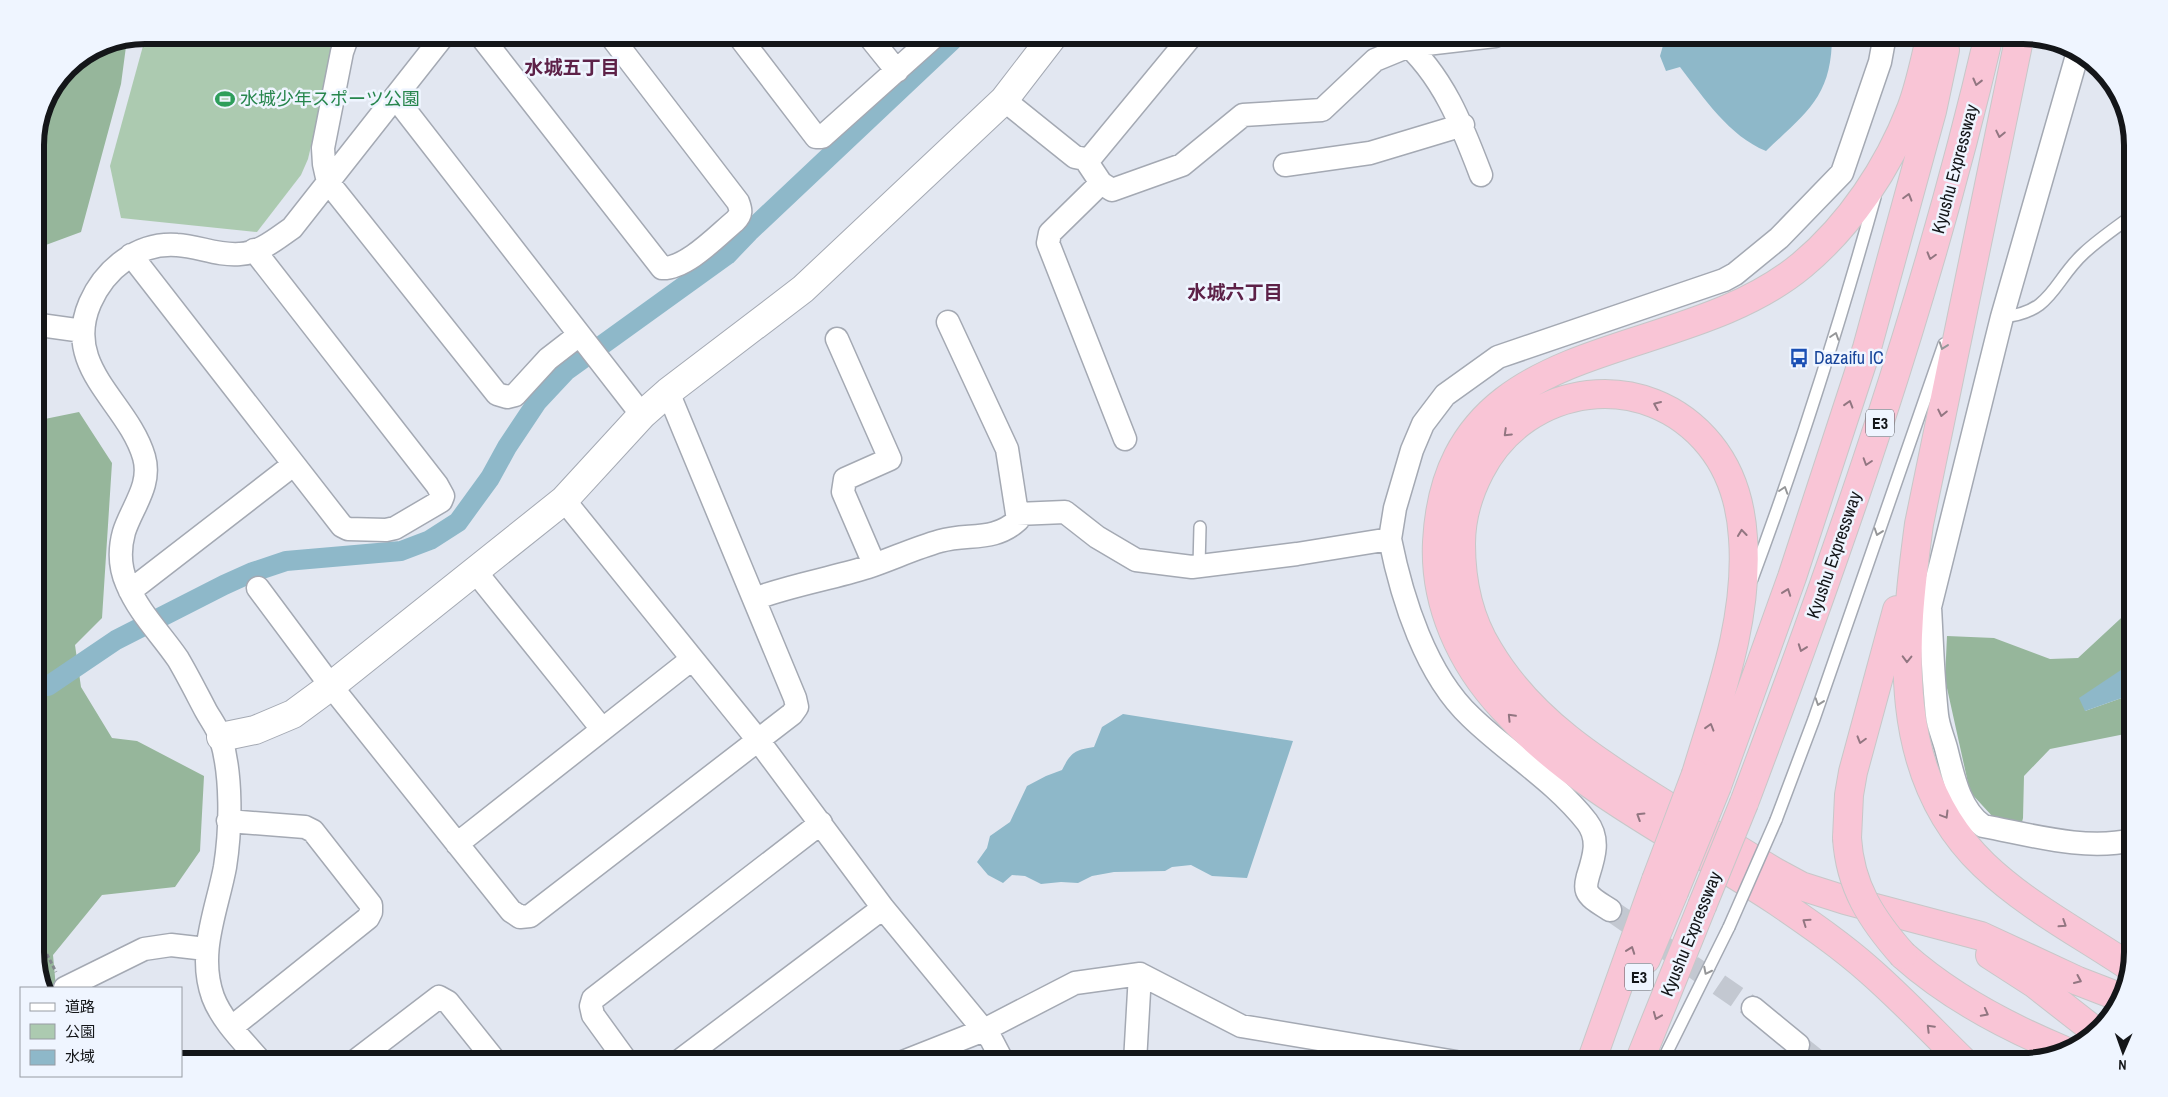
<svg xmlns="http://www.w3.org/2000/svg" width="2168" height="1097" font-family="'Archivo Narrow','Noto Sans JP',sans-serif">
	<rect width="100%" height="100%" fill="#e2e7f1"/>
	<path fill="#accab0" d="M146,35h188l2,3 -28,121 -7,16 -44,57 -136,-14 -11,-52z"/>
	<path fill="#96b69b" d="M127,39l-6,45 -40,148 -46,17v-111l8,-36 24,-35 36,-24z
		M79,412l33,51 -10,155 -27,27 6,42 31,51 25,3 67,35 -4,75 -25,36 -73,8 -49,60 3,33h-11l-10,-28v-539z
		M2133,607v55l-7,4 -41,45 48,-17v43l-8,-3 -75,15 -26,27 -1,42 -6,25 -47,-51 -25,-113 2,-43 47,2 56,21 28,-1z"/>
	<path fill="#8eb8c9" d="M1666,35h166c0,61 -24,76 -66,116 -37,-15 -62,-53 -86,-84l-14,4 -6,-15z
		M2133,662v32l-48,17 -6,-13z
		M1123,714l170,27 -46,137 -35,-2 -21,-11 -19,2 -7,4 -51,1 -22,4 -14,7 -17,-1 -20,2 -16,-8 -13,-1 -9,8 -15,-8 -11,-13 10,-14 3,-12 20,-14 17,-36 19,-10 16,-6c9,-18 13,-20 32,-23l8,-20z"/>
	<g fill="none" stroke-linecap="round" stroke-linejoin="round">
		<path stroke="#8eb8c9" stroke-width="20" d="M48,686l68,-46 108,-55 29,-13 33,-11 115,-10 29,-11 28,-18 32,-44 17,-31 30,-45 29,-31 161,-116 22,-23 209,-197"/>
		<path stroke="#c3c8d1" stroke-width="22" stroke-dasharray="22 11" stroke-linecap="butt" d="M1610,910l143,98
			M1798,1045l21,17"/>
		<defs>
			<path id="service" d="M2002,317c51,-4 51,-36 82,-64 15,-14 33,-26 49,-38
				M1199,566l1,-39
				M1752,579c47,-126 87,-253 123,-382
				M1776,820l38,-101 130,-375
				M1662,1062l67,-135"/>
			<path id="minor" d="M348,35l-6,17 -19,96 1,16 4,18 169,212 10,3 8,-2 33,-36 31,-24
				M480,35l182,233c24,1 55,-32 73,-47 7,-7 6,-11 3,-19l-128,-167
				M738,35l78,102h6l114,-102
				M868,35l29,36
				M1401,39c42,36 61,86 80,136
				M2078,52l-76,265 -72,290c2,36 3,72 7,108 1,11 6,22 9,33 7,27 13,61 37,78 49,9 101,25 150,14
				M395,97l247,318
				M1004,100l71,57 10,2 7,-3 100,-121
				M1085,159l16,24 11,7 70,-25 61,-50 79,-5 53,-50 34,-14 86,-10
				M1285,165l85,-12 93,-28
				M1101,183l-51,50 -2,10 77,196
				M131,255l211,271 6,3 38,1 9,-2 46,-27 2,-5 -6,-11 -183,-235
				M35,327l5,-2 43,6
				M837,339l53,120 -45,20 -2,13 31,72
				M564,500l194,240 125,168 108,131 12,23
				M1017,514l48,-2 32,25 39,23 56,7 105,-13 93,-15
				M475,571l127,158
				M258,588l73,98 180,225 9,6 10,-1 262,-202 5,-7 -2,-9 -127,-306
				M130,591l163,-126
				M754,599c37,-14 76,-20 114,-32 24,-8 47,-19 72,-26 29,-8 54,1 78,-21l-11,-71 -59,-127
				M228,821l77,6 8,4 58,74v7l-3,6 -136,109
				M457,844l235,-185
				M1610,910c-7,-5 -20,-11 -23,-19 -2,-5 0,-11 1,-15 6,-19 12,-37 -1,-54 -32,-41 -79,-69 -116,-105 -45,-42 -69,-118 -81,-178l5,-31 17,-58 11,-26 22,-29 53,-38 226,-77 11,-6 44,-36 63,-65 38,-111 5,-27
				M65,988l79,-39 27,-4 35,4
				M1753,1008l45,37
				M261,1062c-16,-19 -39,-41 -48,-65 -16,-44 4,-87 12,-130 6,-38 7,-92 -4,-128 -3,-10 -10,-19 -15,-28 -9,-17 -18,-35 -28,-52 -17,-25 -39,-46 -51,-75 -7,-16 -8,-34 -3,-52 8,-25 28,-47 20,-75 -16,-55 -82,-89 -54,-154 15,-34 48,-61 87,-58 21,1 41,11 63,9 20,-1 36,-15 52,-26l152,-193
				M354,1062l85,-65 9,5 48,60
				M627,1062l-34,-47 -2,-9 2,-7 228,-176
				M678,1062l205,-154
				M903,1062l81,-32 91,-47 65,-9 101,52 215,36
				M1135,1062l5,-88"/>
			<path id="tertiary" d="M221,737l34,-7 38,-16 38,-28 233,-186 78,-85 26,-23 135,-103 201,-189 50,-65"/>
			<path id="motorway" d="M1931,35c-6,24 -11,51 -20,74 -23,59 -61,116 -109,156 -126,105 -354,61 -365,277 -3,62 24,121 66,166 76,84 183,133 275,194 32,22 64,44 92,69 33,29 63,61 94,91
				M2020,35l-101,489c-16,119 -30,250 65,341 43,41 97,69 146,102
				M1696,774c23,-76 53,-155 47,-236 -2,-33 -12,-67 -33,-93 -64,-79 -184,-63 -230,26 -12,23 -19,48 -19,73 0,38 8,75 28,107 41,69 109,112 175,153 37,23 74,46 111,68l26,14 44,14 136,36 97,45 44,17
				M1717,786l75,-209 75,-229 65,-237 13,-61
				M1744,803c95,-252 184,-505 245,-768
				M1847,838l2,-43 4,-23 44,-162
				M1903,955c47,42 102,71 160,95
				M1990,955l45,29 60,47
				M1646,959l28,-67
				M1591,1062l65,-182
				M1639,1062l63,-156"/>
		</defs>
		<use href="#service" stroke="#a4a9b3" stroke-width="14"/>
		<use href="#minor" stroke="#a4a9b3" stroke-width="25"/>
		<use href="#tertiary" stroke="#a4a9b3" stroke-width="30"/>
		<use href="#motorway" stroke="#c7c7c8" stroke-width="30"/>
		<path stroke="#84878e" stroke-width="3" stroke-dasharray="4 2.5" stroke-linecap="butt" d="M35,931l21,41"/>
		<use href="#service" stroke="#fff" stroke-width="11"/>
		<use href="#minor" stroke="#fff" stroke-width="22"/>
		<use href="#tertiary" stroke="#fff" stroke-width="28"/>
		<use href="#motorway" stroke="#f9c5d6" stroke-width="28"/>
		<defs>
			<path id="service-bridge" d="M1729,927l47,-107"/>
			<path id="motorway-bridge" d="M1847,838c3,48 24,81 56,117
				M1656,880l40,-106
				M1674,892l43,-106
				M1702,906l42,-103"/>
		</defs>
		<use href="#service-bridge" stroke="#a4a9b3" stroke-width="14" stroke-linecap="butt"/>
		<use href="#motorway-bridge" stroke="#c7c7c8" stroke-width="30" stroke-linecap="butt"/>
		<use href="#service-bridge" stroke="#fff" stroke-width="11"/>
		<use href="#motorway-bridge" stroke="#f9c5d6" stroke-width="28"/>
	</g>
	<defs><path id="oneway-chevron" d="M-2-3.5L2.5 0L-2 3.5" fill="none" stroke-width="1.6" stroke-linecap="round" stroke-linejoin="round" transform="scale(1.25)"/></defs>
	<g stroke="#927681">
		<use href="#oneway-chevron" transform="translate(1977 82) rotate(104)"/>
		<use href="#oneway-chevron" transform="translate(2000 134) rotate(102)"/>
		<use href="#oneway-chevron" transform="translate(1908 197) rotate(-74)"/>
		<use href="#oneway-chevron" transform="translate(1931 256) rotate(106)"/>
		<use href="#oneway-chevron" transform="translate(1849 404) rotate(-73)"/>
		<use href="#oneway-chevron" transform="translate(1657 405) rotate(-157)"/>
		<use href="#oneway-chevron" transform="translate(1942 413) rotate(102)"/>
		<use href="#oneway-chevron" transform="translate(1507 433) rotate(136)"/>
		<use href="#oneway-chevron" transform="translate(1867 462) rotate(108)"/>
		<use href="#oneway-chevron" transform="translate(1742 533) rotate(-96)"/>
		<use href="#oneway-chevron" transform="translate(1787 592) rotate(-70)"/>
		<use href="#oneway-chevron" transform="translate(1802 648) rotate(110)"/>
		<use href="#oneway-chevron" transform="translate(1907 659) rotate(91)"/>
		<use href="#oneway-chevron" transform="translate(1511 717) rotate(-134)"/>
		<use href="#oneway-chevron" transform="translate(1710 727) rotate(-73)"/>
		<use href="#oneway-chevron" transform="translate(1861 740) rotate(106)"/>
		<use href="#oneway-chevron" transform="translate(1945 815) rotate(59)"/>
		<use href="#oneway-chevron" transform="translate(1640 816) rotate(-148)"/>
		<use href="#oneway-chevron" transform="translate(1806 922) rotate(-145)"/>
		<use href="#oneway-chevron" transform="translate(2063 924) rotate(33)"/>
		<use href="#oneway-chevron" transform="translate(1631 950) rotate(-70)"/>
		<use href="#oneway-chevron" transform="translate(2078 980) rotate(24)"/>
		<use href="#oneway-chevron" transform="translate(1985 1013) rotate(28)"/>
		<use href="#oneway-chevron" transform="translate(1657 1016) rotate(112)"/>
		<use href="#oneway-chevron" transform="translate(1930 1028) rotate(-135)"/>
	</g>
	<g stroke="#959698">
		<use href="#oneway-chevron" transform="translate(1835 336) rotate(-72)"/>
		<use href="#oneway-chevron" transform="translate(1943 346) rotate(110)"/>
		<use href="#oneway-chevron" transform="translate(1784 490) rotate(-72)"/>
		<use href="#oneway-chevron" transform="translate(1878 532) rotate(109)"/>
		<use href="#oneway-chevron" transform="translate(1819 702) rotate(109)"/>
		<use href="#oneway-chevron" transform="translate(1707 971) rotate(117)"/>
	</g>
	<defs>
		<symbol id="stadium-bare" viewBox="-9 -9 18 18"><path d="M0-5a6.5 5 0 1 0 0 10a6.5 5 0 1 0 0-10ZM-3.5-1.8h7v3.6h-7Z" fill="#2e9e5b" stroke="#eff5ff" stroke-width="2.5" paint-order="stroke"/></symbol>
		<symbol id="bus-bare" viewBox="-9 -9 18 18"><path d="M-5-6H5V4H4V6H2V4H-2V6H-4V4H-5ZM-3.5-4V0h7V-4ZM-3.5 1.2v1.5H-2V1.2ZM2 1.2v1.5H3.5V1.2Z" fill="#1a4fb4" stroke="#eff5ff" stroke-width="2.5" paint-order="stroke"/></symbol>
	</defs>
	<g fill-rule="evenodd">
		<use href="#stadium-bare" x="211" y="85" width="28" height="28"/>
		<use href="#bus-bare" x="1785" y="344" width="28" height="28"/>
	</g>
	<g text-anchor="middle" stroke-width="5" stroke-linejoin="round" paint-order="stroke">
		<g fill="#eff5ff" stroke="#56595e" stroke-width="1">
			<rect x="1866" y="409.5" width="28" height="27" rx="4"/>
			<rect x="1625" y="963.5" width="28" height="27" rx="4"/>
		</g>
		<g font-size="16" font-weight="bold" fill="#141619">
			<text x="1880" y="429">E3</text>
			<text x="1639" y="983">E3</text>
		</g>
		<g font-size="18" fill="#27864d" stroke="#eff5ff" text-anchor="start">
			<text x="240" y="105">水城少年スポーツ公園</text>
		</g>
		<g font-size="18" fill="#141619" stroke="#eff5ff">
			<text transform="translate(1955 169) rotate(-75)" y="6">Kyushu Expressway</text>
			<text transform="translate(1834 555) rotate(-71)" y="6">Kyushu Expressway</text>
			<text transform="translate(1691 934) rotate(-68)" y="6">Kyushu Expressway</text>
		</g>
		<g font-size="18" fill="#164399" stroke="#eff5ff" text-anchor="start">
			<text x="1814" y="364">Dazaifu IC</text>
		</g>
		<g font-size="19" font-weight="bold" fill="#5d2148" stroke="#eff5ff">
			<text x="572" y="74">水城五丁目</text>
			<text x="1235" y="299">水城六丁目</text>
		</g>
	</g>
	<path d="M0 0H2168V1097H0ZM145 44H2023A101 101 0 0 1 2124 145V952A101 101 0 0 1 2023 1053H145A101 101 0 0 1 44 952V145A101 101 0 0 1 145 44Z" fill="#eff5ff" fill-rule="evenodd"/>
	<path fill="none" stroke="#141619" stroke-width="6" d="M145 44H2023A101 101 0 0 1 2124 145V952A101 101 0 0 1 2023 1053H145A101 101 0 0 1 44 952V145A101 101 0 0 1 145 44Z"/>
	<rect x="20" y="987" width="162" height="90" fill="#eff5ff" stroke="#979ca3"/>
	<rect x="30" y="1003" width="25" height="8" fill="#ffffff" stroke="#979ca3"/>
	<text x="65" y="1012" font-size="15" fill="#141619">道路</text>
	<rect x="30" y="1024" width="25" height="15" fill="#accab0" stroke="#979ca3"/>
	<text x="65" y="1037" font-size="15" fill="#141619">公園</text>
	<rect x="30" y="1050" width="25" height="15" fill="#8eb8c9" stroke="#979ca3"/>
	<text x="65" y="1062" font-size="15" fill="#141619">水域</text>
	<g transform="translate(2123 1052) rotate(182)" stroke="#eff5ff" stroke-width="4" paint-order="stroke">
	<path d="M0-4L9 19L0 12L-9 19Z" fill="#141619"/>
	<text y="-8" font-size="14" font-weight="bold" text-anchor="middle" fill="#141619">N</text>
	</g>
</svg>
